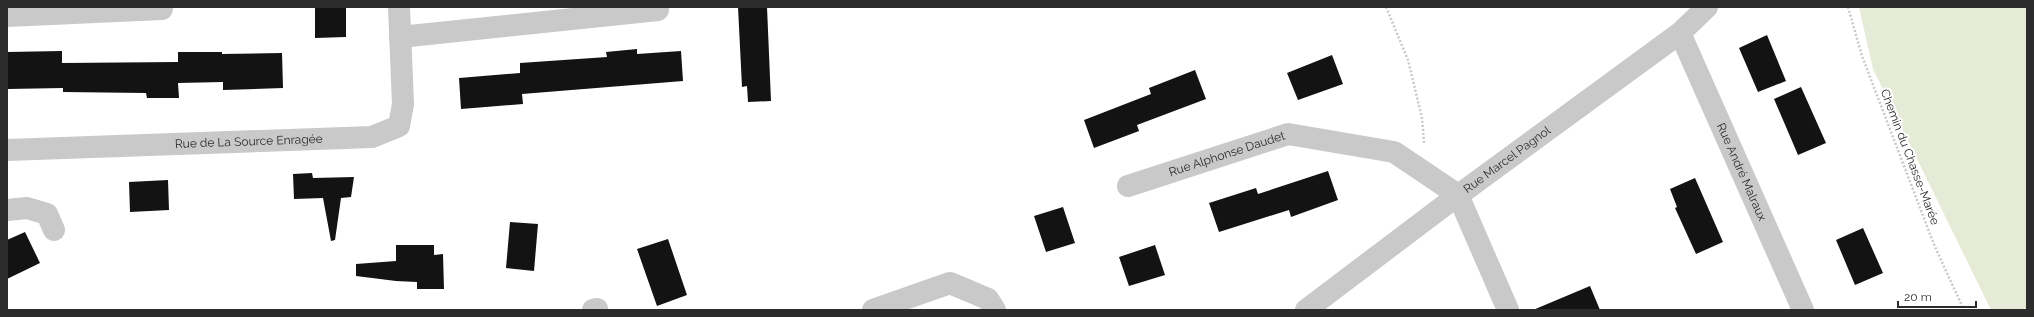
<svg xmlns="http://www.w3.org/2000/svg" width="2034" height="317" font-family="Raleway,sans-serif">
	<rect width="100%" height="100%" fill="#fff"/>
	<path fill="#e6ebd8" d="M1859,7h168v303h-36l-118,-241z"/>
	<path fill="#131313" d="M315,7h31v30l-31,1z
		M738,7h29l4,94 -23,1 -1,-16 -5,1z
		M1767,35l19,46 -28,11 -19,-44z
		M637,49v5l44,-3 2,30 -161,13 1,10 -62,5 -2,-31 61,-5v-10l87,-6 -1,-5z
		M62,51v12l116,-1v-10h44v2l60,-1 1,35 -60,2v-8l-45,1 1,15h-32l-1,-5 -83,-1v-4l-56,1v-37z
		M1332,55l11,29 -45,16 -11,-27z
		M1195,70l11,29 -69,26 2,6 -45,17 -10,-28 67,-26 -2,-6z
		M1801,87l25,56 -28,12 -24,-56z
		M1328,171l10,29 -47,17 -2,-7 -70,22 -10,-29 47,-15 2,6z
		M312,173l1,5 41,-1 -3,20 -10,1 -6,42 -4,1 -8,-43 -29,1 -1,-25z
		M1695,178l28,64 -27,12 -21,-46 2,-1 -7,-18z
		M168,180l1,30 -39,2 -1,-30z
		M1063,207l12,36 -29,9 -12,-36z
		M510,222l28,2 -4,47 -28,-3z
		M1863,228l20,45 -28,12 -19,-45z
		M25,232l15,31 -33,16v-39z
		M668,239l19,56 -30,11 -20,-57z
		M396,245h38v10l9,-1 1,35h-27v-7l-21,-1 -40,-5v-12l40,-3z
		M1155,245l10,30 -36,11 -10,-29z
		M1590,286l10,24h-67z"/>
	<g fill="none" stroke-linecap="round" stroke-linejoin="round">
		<path stroke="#c9c9c9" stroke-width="2.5" stroke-dasharray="2 2" stroke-linecap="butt" d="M1386,7l22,53 14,58 2,25
			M1848,7l14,49 73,191 29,63"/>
		<g stroke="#c9c9c9" stroke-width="22">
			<path d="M7,16l155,-7"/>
			<path id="s1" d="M1680,33l123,277"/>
			<path d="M400,37l258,-27v-3"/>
			<path id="s2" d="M7,150l365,-13 27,-11 4,-22 -4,-97"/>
			<path id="s3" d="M1128,186l160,-52 106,18 64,43 50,115"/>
			<path d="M7,210l20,-2 20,6 7,16"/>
			<path d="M593,310l4,-1"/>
			<path d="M873,310l77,-27 38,16 7,11"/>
			<path id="s4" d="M1306,310l143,-108 231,-169 27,-26"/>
		</g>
	</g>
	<g text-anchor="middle" stroke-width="4" stroke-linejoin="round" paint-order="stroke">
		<g font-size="12" fill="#2c2c2c" stroke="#fff">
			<text dy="4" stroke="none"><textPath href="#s2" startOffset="242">Rue de La Source Enragée</textPath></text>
			<text dy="4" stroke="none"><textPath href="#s3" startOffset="104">Rue Alphonse Daudet</textPath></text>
			<text transform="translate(1910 157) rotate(69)" y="4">Chemin du Chasse-Marée</text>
			<text dy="4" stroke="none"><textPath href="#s4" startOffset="251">Rue Marcel Pagnol</textPath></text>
			<text dy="4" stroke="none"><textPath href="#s1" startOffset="152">Rue André Malraux</textPath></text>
		</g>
	</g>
	<rect width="2034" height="317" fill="none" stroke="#2c2c2c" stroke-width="16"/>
	<path d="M1898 301v6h78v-6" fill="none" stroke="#2c2c2c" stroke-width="2"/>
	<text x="1904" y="301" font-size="12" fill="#2c2c2c" stroke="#ffffff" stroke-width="3" paint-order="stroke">20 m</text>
</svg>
